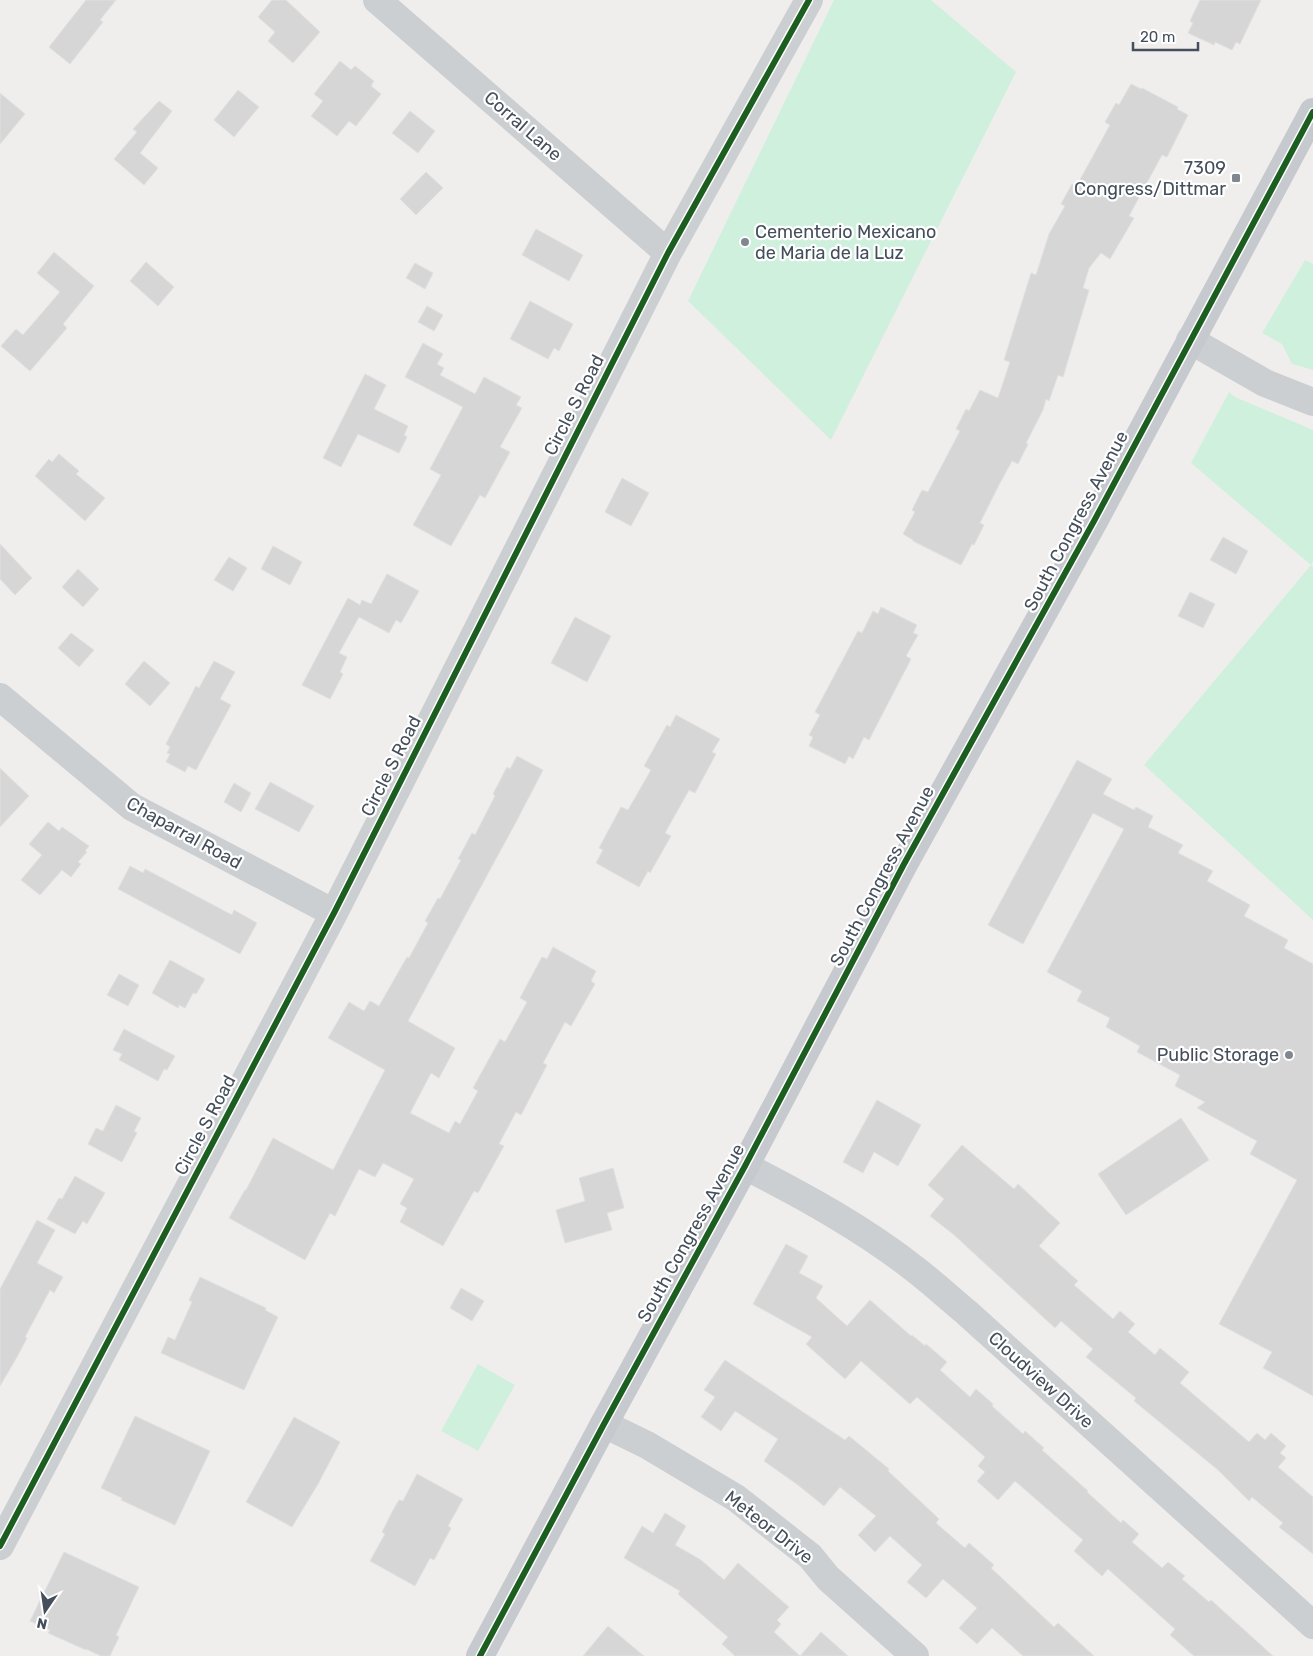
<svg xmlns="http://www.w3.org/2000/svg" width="1313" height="1656" font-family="Rubik,sans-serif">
	<rect width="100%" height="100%" fill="#efeeed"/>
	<path fill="#d0f0de" d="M834,0h97l85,72 -185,368 -143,-139z
		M1305,260l8,4v106l-21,-6 -10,-20 -20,-11z
		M1229,392l6,5 78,33v132l-2,3 2,2v353l-169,-155 167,-200 -120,-102z
		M478,1364l37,21 -37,66 -37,-20z"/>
	<path fill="#d6d6d7" stroke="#e0e0e0" d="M86,0h30l-16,20 3,2 -33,42 -21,-17z
		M272,0h14l34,32 -27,31 -25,-22 7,-9 -17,-15z
		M1200,0h61l-21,44 -4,-2 -4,8 -17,-8 -1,3 -26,-12 5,-10 -3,-2z
		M340,61l11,9 4,-4 19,15 -3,5 10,8 -25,32 -7,-5 -12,15 -26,-20 12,-15 -9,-7z
		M1131,84l10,5 1,-1 36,19 -1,2 11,6 -21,42 -5,-2 -12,22 -21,39 5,2 -24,41 -9,-6 -12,15 -6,20 6,2 -26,87 -5,-2 -9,26 -3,-2 -3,11 -17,33 2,1 -10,20 -6,-3 -12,22 -20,40 4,2 -10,20 -2,-1 -11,21 -48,-24v-1l-10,-6 12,-22 -3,-2 10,-20 6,2 32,-61 -4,-2 10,-20 3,2 11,-21 18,8 12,-36 -6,-2 27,-87 5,2 13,-41 16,-28 -4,-2 11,-20 4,3 34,-62 -5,-3 11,-19 3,2z
		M238,90l21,17 -25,30 -20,-17z
		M0,93l25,21 -25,30z
		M159,101l13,10 -32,42 18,15 -14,17 -30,-26 23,-27 -4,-3z
		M410,111l25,20 -17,22 -26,-20z
		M426,172l17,16 -27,27 -16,-16z
		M536,229l47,26 -14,26 -47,-26z
		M54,252l40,34 -31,38 4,4 -37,43 -29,-25 15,-17 7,6 37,-43 -23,-19z
		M146,262l28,25 -16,19 -28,-25z
		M415,263l18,10 -8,16 -19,-11z
		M530,301l43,23 -14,27 -5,-3 -6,11 -38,-20z
		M427,306l16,9 -9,16 -16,-9z
		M423,343l20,11 -6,10 7,4 -4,7 35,19 9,-17 37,20 -5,8 6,3 -22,39 10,5 -25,46 -5,-3 -29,51 -38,-21 28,-50 -11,-6 33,-62 -58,-30z
		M365,374l21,11 -12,24 34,17 -4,9 3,2 -8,16 -41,-19 -17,33 -18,-9z
		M59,454l20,17 -3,3 29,24 -20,23 -50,-45 14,-17 3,3z
		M622,478l27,15 -18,33 -26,-14z
		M1223,537l25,14 -12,23 -26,-14z
		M0,544l32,34 -17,17 -15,-16z
		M273,546l29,16 -12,23 -29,-16z
		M229,557l18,11 -14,23 -19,-11z
		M78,569l21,20 -16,18 -21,-20z
		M387,574l32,17 -18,32 -5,-3 -7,13 -30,-16 -20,36 8,4 -7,15 3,2 -13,25 -28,-14 46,-87 12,7 2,-5 9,4z
		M1190,592l25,12 -12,24 -25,-12z
		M881,607l36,18 -4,8 5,2 -12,21 5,3 -42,81 -5,-3 -11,22 -4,-3 -4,8 -36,-18 4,-9 -4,-2 11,-20 -5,-3 43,-81 4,2 11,-22 5,3z
		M575,617l36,19 -24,46 -36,-19z
		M71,633l23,17 -15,17 -21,-19z
		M144,661l26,22 -20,23 -25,-22z
		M214,661l21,11 -15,27 11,6 -35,65 -8,-4 -3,6 -19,-10 4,-8 -3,-1 3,-6 -4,-3 30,-58 3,2z
		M676,715l44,24 -8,13 4,2 -21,39 -6,-3 -24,43 6,3 -21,37 -2,-2 -9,16 -43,-24 7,-13 -4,-2 22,-41 7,3 23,-40 -7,-4 23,-41 3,2z
		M517,756l26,14 -27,52 -108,199 47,27 -16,30 -8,-5 -21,40 39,20 6,-12 5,3 18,-33 -5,-3 27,-49 5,3 22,-40 -7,-4 9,-17 13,-24 5,2 6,-12 43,24 -5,10 4,3 -24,42 -6,-4 -22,41 4,2 -26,50 -5,-3 -17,32 5,2 -26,47 -4,-2 -31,55 -43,-24 7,-14 -7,-4 14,-25 -31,-16 -8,14 -16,-8 -24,47 -5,-3 -25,47 -76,-42 16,-28h1l27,-52 60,32 52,-100 -57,-32 21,-36 15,9 6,-10 9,5 28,-49 2,1 19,-35 -3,-2 13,-23 2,1 21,-39 -3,-1 14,-26 3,2 20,-39 -2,-2 14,-27 3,2z
		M1077,760l35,19 -9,15 31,16 2,-3 17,9 -5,11 35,18 -5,8 35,18 -6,10 43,24 -6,11 44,24 -4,8 29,16v432l-50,-28 9,-16 -53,-28 78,-144 -47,-26 7,-13 -60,-33 8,-6 -30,-16 5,-11 -43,-23 3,-6 -34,-19 4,-9 -33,-17 5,-10 -35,-19 77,-143 -31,-16 -70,131 -35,-19z
		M0,768l29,28 -29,31z
		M270,782l44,24 -15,26 -44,-23z
		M234,783l17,10 -10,19 -17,-10z
		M48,822l11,9 3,-4 27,19 -4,5 2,1 -9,10 3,2 -10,13 -9,-7 -22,25 -19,-15 21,-25 -13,-11z
		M130,866l13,7 2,-4 87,46 2,-5 23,13 -17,31 -122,-65z
		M170,960l35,19 -9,15 -3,-1 -8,15 -6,-3 -1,3 -26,-15z
		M119,974l20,11 -11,21 -21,-11z
		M124,1029l51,27 -8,14 -3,-1 -6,12 -39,-21 3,-6 -9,-4z
		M877,1100l44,25 -23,41 -24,-14 -11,21 -20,-11z
		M116,1105l25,13 -7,13 3,2 -15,29 -34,-18 8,-16 7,3z
		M1181,1118l28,42 -83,55 -28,-41z
		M962,1145l52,44 4,-5 42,39 -21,23 39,35 -4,4 39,34 7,-8 15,13 -7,8 27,23 5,-7 29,24 -9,11 69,59 8,-9 8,7 6,-7 15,13 -6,7 6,5 -8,9 35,30v57l-34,-27 4,-4 -31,-26 -3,4 -31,-31 -84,-69 2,-3 -50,-41 7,-8 -32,-28 -6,7 -102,-94 -23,-18 14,-17 -16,-14z
		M613,1168l11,40 -17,5 5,17 -47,13 -9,-33 29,-9 -6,-23z
		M75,1176l30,17 -18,31 -4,-3 -8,13 -28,-15 12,-21 3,1z
		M37,1220l18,10 -18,33 26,14 -9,16 -4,-3 -25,47 2,1 -10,19 -17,29v-97z
		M786,1244l22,12 -9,17 24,13 -7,12 31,28 23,-26 41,36 1,-1 13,11 1,-2 21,18 -7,8 30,27 6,-8 17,15 -1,2 31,28 2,-3 19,17 -2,2 46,41 -1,1 34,31 2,-3 16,14 -7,8 30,26 6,-6 17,14 -3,3 27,23 2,-2 62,56h-79l-24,-21 5,-6 -67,-60 -6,7 -28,-25 9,-11 -68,-59 -17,19 -21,-19 8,-9 -7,-6 7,-9 -68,-60 -7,7 -49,-43 -16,18 -39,-35 6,-7 -59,-33z
		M200,1277l66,31 -1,2 13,7 -34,73 -83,-37 7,-16 7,3 17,-38 -3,-2z
		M461,1288l23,13 -12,20 -22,-13z
		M725,1360l120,80 4,-4 40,33 -1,2 51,48 -3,4 29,25 4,-5 25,22 -3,3 63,59 4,-4 36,33h-71l-31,-28 -15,16 -18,-16 18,-20 -34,-29 -17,19 -19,-16 15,-17 -32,-29 -15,16 -17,-17 18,-19 -36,-29 -16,19 -26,-21 -34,-24 14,-22 -43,-28 -14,20 -20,-14 14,-20 -11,-7z
		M135,1416l75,35 -35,74 -54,-25 1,-2 -21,-10z
		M294,1417l46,25 -22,42 -26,43 -46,-25z
		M417,1474l46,25 -15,27 3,2 -17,32 -4,-2 -15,28 -45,-25 15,-27 -3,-2 10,-20 7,-12 4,1z
		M665,1513l21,13 -11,19 26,15 23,20 14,-17 51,44 -12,13 4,4 -7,8 26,24 21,-24 27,24h-113l-13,-12 6,-7 -50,-43 2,-3 -56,-33 18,-32 11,7z
		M64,1552l75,35 -23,48 3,2 -9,19h-9l-15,-7v1l-38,-17 2,-3 -20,-9z
		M608,1626l36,30h-61z"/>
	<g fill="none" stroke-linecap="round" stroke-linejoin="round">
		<path stroke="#cccfd1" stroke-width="28" d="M377,0l291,253
			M1190,340l75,43 48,19
			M0,697l132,110 202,106
			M745,1166c59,30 119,63 171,104 17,13 33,28 50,42l347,313
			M604,1424l43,21 89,53 74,58 18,22 87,78
			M0,1546l334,-633 334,-660 141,-253"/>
		<path stroke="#c6c9ce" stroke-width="28" d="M480,1656l124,-232 141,-258 159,-302 190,-343 219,-409"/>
		<defs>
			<path id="cycleway" d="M0,1546l334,-633 334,-660 141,-253
				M480,1656l124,-232 141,-258 159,-302 190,-343 219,-409"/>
		</defs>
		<use href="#cycleway" stroke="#fff" stroke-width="9"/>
		<use href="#cycleway" stroke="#1b5e20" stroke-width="6"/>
	</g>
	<g fill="#80878e" stroke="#fff" stroke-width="2">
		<rect x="1231" y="173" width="10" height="10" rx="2.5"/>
		<circle cx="745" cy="242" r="5"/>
		<circle cx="1289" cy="1055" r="5"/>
	</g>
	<g text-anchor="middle" stroke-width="4.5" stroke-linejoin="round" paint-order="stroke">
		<g font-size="18" fill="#444f5b" stroke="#fff">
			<text transform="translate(523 126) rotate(41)" y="6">Corral Lane</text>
			<text transform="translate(574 405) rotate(-63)" y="6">Circle S Road</text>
			<text transform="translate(1076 521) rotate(-62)" y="6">South Congress Avenue</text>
			<text transform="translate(391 766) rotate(-63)" y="6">Circle S Road</text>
			<text transform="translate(184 833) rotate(29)" y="6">Chaparral Road</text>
			<text transform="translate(882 876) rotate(-62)" y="6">South Congress Avenue</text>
			<text transform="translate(205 1125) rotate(-62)" y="6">Circle S Road</text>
			<text transform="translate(691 1233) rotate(-61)" y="6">South Congress Avenue</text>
			<text transform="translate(1041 1380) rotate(42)" y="6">Cloudview Drive</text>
			<text transform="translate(769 1527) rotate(38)" y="6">Meteor Drive</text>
		</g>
		<g font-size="18" fill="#444f5b" stroke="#fff" text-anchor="end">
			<text x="1226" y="174">7309<tspan x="1226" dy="21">Congress/Dittmar</tspan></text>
			<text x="755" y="238" text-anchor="start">Cementerio Mexicano<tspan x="755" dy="21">de Maria de la Luz</tspan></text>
			<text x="1279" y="1061">Public Storage</text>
		</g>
	</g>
	<g transform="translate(45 1611) rotate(193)" stroke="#ffffff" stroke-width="4" paint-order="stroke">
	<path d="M0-4L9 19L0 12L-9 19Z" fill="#444f5b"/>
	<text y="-8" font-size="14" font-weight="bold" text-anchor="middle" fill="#444f5b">N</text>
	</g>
	<path d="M1133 42v8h65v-8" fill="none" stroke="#444f5b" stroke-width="2.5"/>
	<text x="1140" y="42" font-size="15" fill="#444f5b" stroke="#ffffff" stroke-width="4" paint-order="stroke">20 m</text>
</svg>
